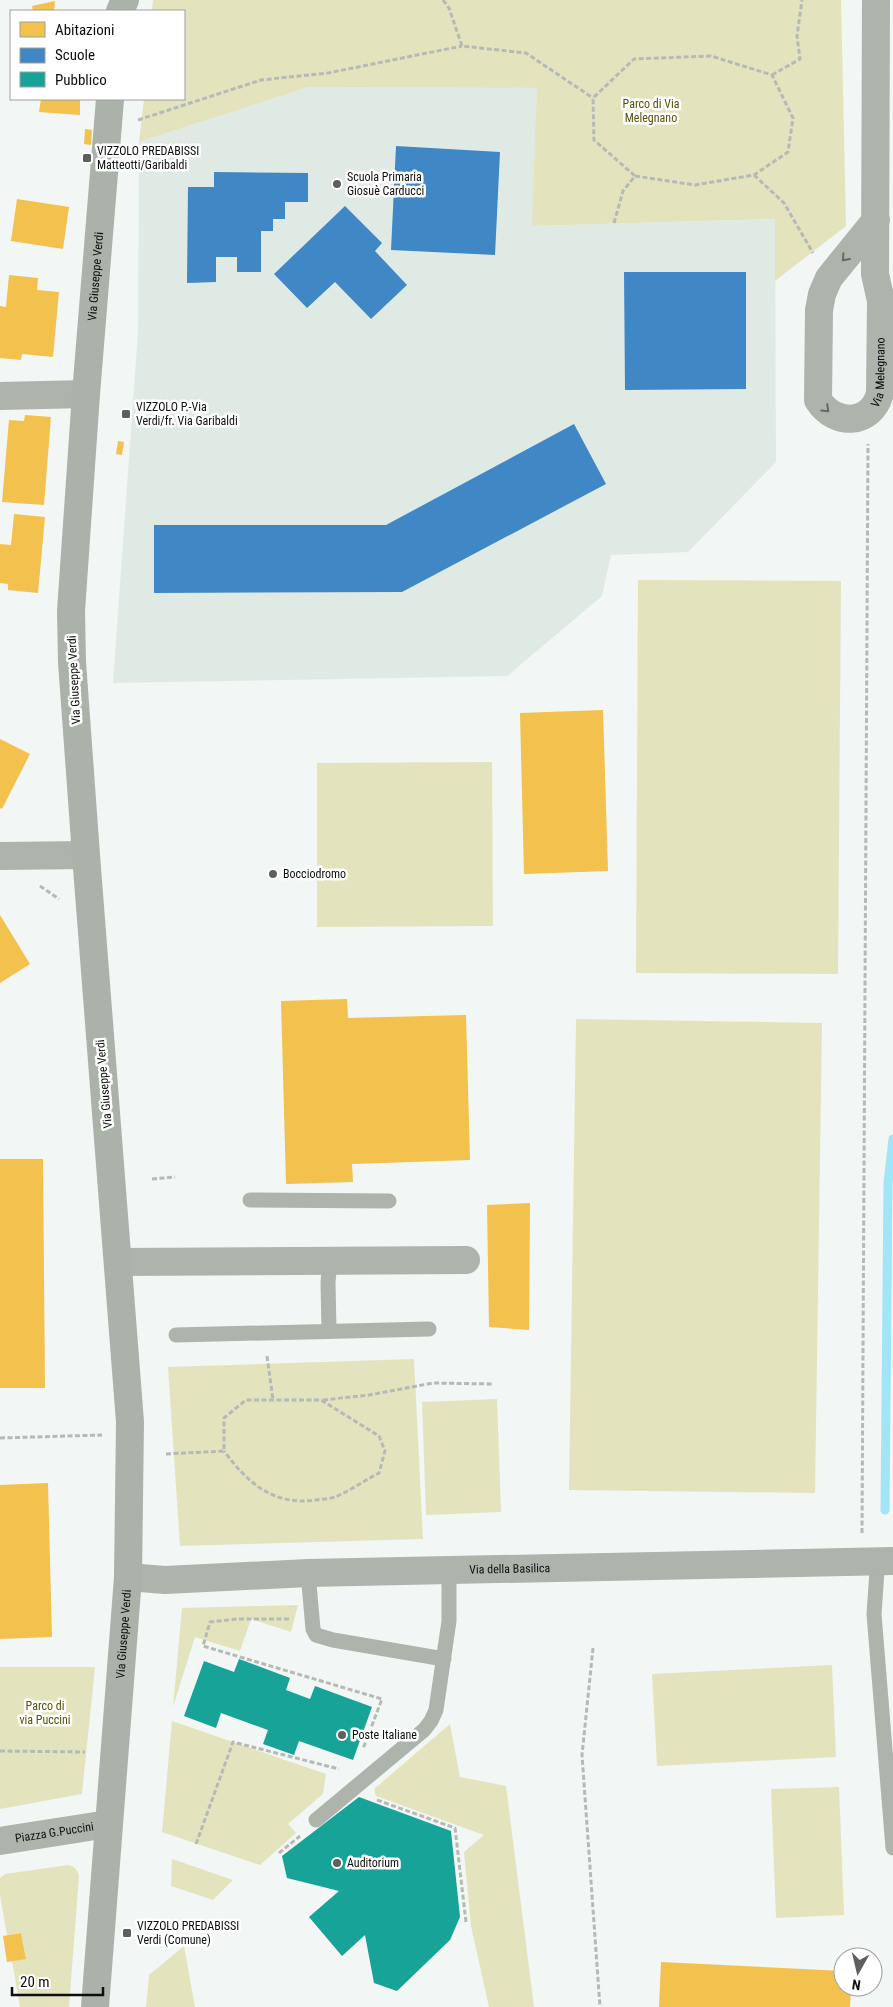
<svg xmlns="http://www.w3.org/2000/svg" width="893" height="2007" font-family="'Roboto Condensed',sans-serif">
	<rect width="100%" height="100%" fill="#f2f6f4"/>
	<path fill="#e0eae5" d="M309,87l229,1 -5,138 242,-7 1,243 -88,90 -77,3 -9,41 -95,80 -394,7 25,-351 1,-190z"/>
	<path fill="#e3e4be" d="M153,0h688l5,226 -71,55v-62l-243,7 5,-138 -228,-1 -170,55 5,-43h40v-88h-32z
		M638,580l203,1 -3,393 -202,-1z
		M492,762l1,164 -176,1v-164z
		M576,1019l246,4 -7,470 -246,-3z
		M414,1359l9,180 -243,7 -12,-179z
		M497,1399l4,113 -75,3 -4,-113z
		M298,1605l-7,27 -40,-13 -11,32 -45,-14 -22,70 9,-99z
		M832,1665l4,92 -179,9 -5,-92z
		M0,1667h95l-13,127 -82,15z
		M172,1721l154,53 -3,20 -35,30 8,9 -36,32 -98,-33z
		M450,1724l10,53 46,9 28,221h-45l-18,-81 -7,-74 20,-17 -108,-39 -2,-7z
		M839,1787l5,128 -68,3 -5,-129z
		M172,1859l61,21 -20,20 -42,-14z
		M68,1865c7,2 9,4 11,11l-10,131h-49l-8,-46 14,-3 -5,-25 -14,2 -7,-40v-17l5,-4z
		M184,1946l11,61h-49l3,-32z"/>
	<path fill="#f2c14e" d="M55,1l-1,10h-21l-1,-5z
		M41,99h39v16l-41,-3z
		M85,129l7,1 -1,15 -7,-1z
		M17,199l52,8 -6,42 -52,-8z
		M9,275l29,3 -1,12 22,2 -6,65 -31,-3 -1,6 -21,-2v-52l6,1z
		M25,415l26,2 -7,88 -42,-3 7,-82 15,1z
		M118,441l6,1 -2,13 -6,-1z
		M14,514l31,3 -7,76 -30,-3v-6l-8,-1v-39l11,1z
		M603,710l5,161 -84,3 -4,-161z
		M0,739l30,15 -28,55 -2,-1z
		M0,915l30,49 -30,19z
		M347,999l1,19 118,-3 4,145 -118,4 1,18 -67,2 -5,-183z
		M0,1159h43l2,229h-45z
		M530,1203l-1,127 -40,-3 -2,-122z
		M48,1483l4,154 -52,2v-154z
		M21,1933l5,26 -19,3 -4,-26z
		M661,1962l182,9v16h8l-1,20h-191z"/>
	<path fill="#3f88c5" d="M396,146l104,6 -5,103 -104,-5z
		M214,172l94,1v29h-23v17h-12v12h-12v41h-24v-15h-21v25l-29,1 1,-96h26z
		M345,206l37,37 -7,8 32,34 -36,34 -36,-37 -28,26 -33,-34z
		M624,272h122v117l-121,1z
		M574,424l32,60 -204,108 -248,1v-68h232z"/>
	<path fill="#17a398" d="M239,1659l51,19 -4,12 24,9 5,-13 57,21 -19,53 -54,-19 -5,14 -31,-11 5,-14 -47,-17 -5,15 -32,-12 20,-55 30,11z
		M359,1797l92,34 9,86 -10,23 -53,51 -23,-8 -9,-48 -23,21 -33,-39 30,-26 -52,-13 -5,-22z"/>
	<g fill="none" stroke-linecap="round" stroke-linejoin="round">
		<path stroke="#a2e5f6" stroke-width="9" d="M885,1510l3,-327 5,-44"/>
		<path stroke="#b6bab6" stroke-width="3" stroke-dasharray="5 2.5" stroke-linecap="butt" d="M443,0l6,8 13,38 64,7 67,45
			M772,75l28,-16 -3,-23 5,-36
			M138,120l123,-40 67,-7 134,-27
			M754,175l30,28 29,50
			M614,223l9,-32 12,-15 60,9 59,-10 34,-23 5,-34 -21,-43 -61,-19 -77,3 -41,39 1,42 41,36
			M40,886l19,13
			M152,1179l23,-2
			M267,1356l6,44
			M323,1400l46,-5 64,-12 60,1
			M0,1438l102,-3
			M166,1454l58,-3v-33l22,-18h75l58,36 6,15 -6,22c-14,7 -29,18 -44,24 -5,2 -13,2 -19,3 -43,6 -68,-17 -92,-49
			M862,1533l6,-1089
			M289,1619h-52l-27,3 -7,24 179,53 -19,50
			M593,1648l-11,107 18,252
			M0,1751l85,1
			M377,1800l78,28 11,94
			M196,1844l37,-102 106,27
			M279,1853l21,-17"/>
		<path stroke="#acb4ab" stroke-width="15" d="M250,1200l139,1
			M329,1331l-1,-49 2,-21
			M176,1335l253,-6
			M880,1561l-3,10 -3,43 19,234
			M308,1573l5,56 3,6 17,5 111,19
			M316,1820l108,-90 7,-9 5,-11 13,-89v-51"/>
		<g stroke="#acb4ab" stroke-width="28">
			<path id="s1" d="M876,220l-47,58 -7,16 -3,16 -1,90c17,27 54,25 62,-7l1,-92 -6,-27 1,-274"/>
			<path d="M0,396l86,-2"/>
			<path d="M0,856l86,-1"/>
			<path d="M118,1262l348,-2"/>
			<path id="s2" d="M128,1577l37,3 143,-7 585,-12"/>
			<path id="s3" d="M0,1841l108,-17"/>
		</g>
		<g stroke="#abb2a9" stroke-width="28">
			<path d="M120,11l5,-11"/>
			<path id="s4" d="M95,2007l33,-430 2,-155 -44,-567 -14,-193 -1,-51 15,-217 24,-295"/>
		</g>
	</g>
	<defs><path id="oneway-chevron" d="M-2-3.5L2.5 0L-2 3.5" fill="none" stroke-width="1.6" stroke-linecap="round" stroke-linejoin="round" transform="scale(1.25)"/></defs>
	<g stroke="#646a64">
		<use href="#oneway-chevron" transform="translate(845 258) rotate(132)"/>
		<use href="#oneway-chevron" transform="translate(826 409) rotate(44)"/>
	</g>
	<g fill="#5d605e" stroke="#fff" stroke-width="2">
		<rect x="82" y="153" width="10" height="10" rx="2.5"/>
		<circle cx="337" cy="184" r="5"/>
		<rect x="121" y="409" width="10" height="10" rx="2.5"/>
		<circle cx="273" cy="874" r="5"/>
		<circle cx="342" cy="1735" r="5"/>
		<circle cx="337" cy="1863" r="5"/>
		<rect x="122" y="1928" width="10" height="10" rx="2.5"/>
	</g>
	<g text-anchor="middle" stroke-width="5" stroke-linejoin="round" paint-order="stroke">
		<g font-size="12" fill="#555306" stroke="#fff">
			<text x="651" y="108">Parco di Via<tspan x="651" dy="14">Melegnano</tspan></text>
			<text x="45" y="1710">Parco di<tspan x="45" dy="14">via Puccini</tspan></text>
		</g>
		<g font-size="12" fill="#0d0f0e" stroke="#fff" text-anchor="start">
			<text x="97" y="155">VIZZOLO PREDABISSI<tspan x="97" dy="14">Matteotti/Garibaldi</tspan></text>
			<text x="347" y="181">Scuola Primaria<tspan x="347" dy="14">Giosuè Carducci</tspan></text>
			<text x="136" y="411">VIZZOLO P.-Via<tspan x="136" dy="14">Verdi/fr. Via Garibaldi</tspan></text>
			<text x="283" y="878">Bocciodromo</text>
			<text x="352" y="1739">Poste Italiane</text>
			<text x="347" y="1867">Auditorium</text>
			<text x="137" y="1930">VIZZOLO PREDABISSI<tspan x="137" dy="14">Verdi (Comune)</tspan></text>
		</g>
		<g font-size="12" fill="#0d0f0e" stroke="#fff">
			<text dy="4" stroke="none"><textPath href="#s4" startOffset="1735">Via Giuseppe Verdi</textPath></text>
			<text dy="4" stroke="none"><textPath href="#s1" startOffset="300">Via Melegnano</textPath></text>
			<text transform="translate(74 680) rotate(-93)" y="4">Via Giuseppe Verdi</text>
			<text transform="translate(104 1084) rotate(-95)" y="4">Via Giuseppe Verdi</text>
			<text dy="4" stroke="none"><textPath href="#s2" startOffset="382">Via della Basilica</textPath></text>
			<text dy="4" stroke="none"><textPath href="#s4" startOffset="374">Via Giuseppe Verdi</textPath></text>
			<text dy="4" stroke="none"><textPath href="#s3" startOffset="55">Piazza G.Puccini</textPath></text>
		</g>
	</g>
	<rect x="10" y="10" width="175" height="90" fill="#ffffff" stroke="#9e9f9f"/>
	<rect x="20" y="22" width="25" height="15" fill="#f2c14e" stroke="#9e9f9f"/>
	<text x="55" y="35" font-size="15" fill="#0d0f0e">Abitazioni</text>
	<rect x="20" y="48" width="25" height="15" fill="#3f88c5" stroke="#9e9f9f"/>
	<text x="55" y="60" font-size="15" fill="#0d0f0e">Scuole</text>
	<rect x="20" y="72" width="25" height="15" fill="#17a398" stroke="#9e9f9f"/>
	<text x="55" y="85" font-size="15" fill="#0d0f0e">Pubblico</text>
	<g transform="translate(858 1972) rotate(188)"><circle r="24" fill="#ffffff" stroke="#9e9f9f"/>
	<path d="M0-4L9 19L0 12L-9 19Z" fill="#5d605e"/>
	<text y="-8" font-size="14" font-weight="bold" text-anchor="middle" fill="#0d0f0e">N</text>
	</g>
	<path d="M12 1987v8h91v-8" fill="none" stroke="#0d0f0e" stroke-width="2.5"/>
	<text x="20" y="1987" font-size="15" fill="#0d0f0e" stroke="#ffffff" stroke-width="4" paint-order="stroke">20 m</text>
</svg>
